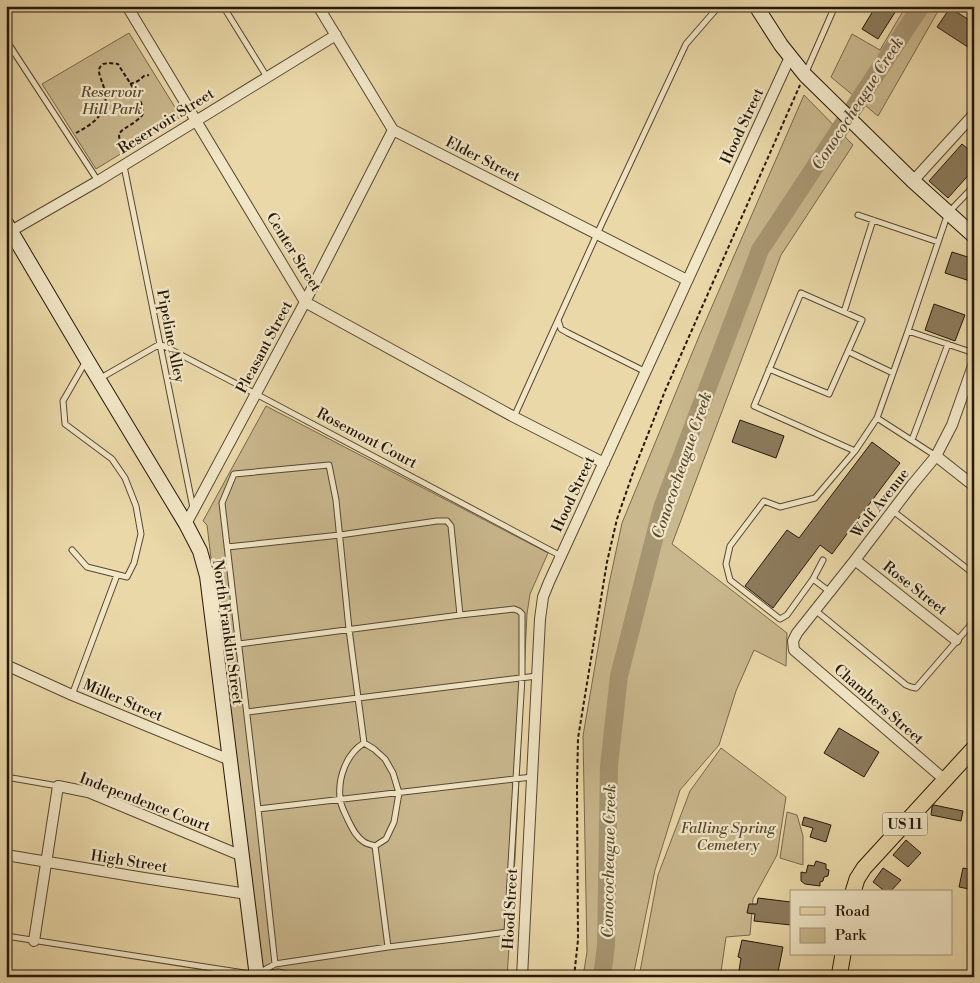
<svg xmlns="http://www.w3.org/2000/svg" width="980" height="983" font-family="'Libre Bodoni',serif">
	<rect width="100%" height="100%" fill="#ead8a8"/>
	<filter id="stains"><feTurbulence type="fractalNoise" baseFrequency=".004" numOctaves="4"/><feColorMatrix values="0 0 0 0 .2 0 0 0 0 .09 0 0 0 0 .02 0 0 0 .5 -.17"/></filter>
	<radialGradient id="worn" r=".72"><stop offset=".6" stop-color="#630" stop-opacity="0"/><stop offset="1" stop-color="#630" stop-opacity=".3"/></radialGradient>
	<path fill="#c9b78d" stroke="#78674c" d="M906,6h35l-63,110 -47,-39 21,-43 28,16z
		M129,33l52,84 -85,52 -54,-85z
		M804,95l49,50 -72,110 -109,289 115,89 -1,33 -32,-16 -18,41 -17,54 -39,45 -25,80 -22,107h-50l4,-25 -4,-216 26,-152 13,-61 78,-189z
		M266,406l282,147 -18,41 -3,20 -12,245 -8,118h-235l-11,-2 -54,-450 -4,-4z
		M721,748l65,49 -9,58 -24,44 -3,36 -24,2 -5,35 -11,2v3h-71l19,-102 32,-84z
		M787,812l10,3 6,21v29l-23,-7z"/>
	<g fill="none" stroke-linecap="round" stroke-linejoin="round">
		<path stroke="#a79672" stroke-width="18" d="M602,977l4,-32 3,-179 10,-90 43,-168 98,-258 161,-244"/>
	</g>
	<path fill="#8c7b5c" stroke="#26170a" d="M876,6h23l-21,33 -16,-10z
		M950,8l24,15v28l-37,-24z
		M962,144l12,10v15l-26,29 -19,-17z
		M952,252l22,7v11l-4,11 -25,-8z
		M934,304l31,11 -10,26 -30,-11z
		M740,420l44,16 -8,22 -44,-16z
		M872,442l28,21 -68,91 -12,-9 -47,63 -28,-22 42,-56 12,8z
		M839,728l40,24 -15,25 -40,-24z
		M934,805l29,6 -2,10 -30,-6 1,-8z
		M804,817l27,8 -5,17 -16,-5 3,-9 -11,-3z
		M906,840l15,13 -13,14 -15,-12z
		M816,861l10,3v5l3,1 -1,6 -4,1 -1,4 -3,1v4l-15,-2 -4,-3v-9l5,1 2,-8 6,1z
		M883,868l18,12 -11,12h-4l-13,-10z
		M963,868l11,2v20l-15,-3z
		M758,898l33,4v23l-37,-4 1,-7 -8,-1 2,-9h8z
		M742,940l41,7 -6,30h-39l3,-19 -3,-1z"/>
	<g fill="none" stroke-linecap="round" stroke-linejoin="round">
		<defs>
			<path id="lane" d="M223,6l44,71
				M6,40l92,141
				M806,72l29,-66
				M965,124l9,6
				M124,166l69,342
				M974,186l-26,27 -40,118 66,22
				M858,215l80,27
				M844,312l29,-92
				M558,320l3,9 7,4 78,39
				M908,331l-31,87 59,38
				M849,352l44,21
				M769,369l60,25 33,-74 -61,-27 -47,113 101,45 22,-33
				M99,379l61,-35 96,50 305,162
				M965,387l9,6
				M514,417l83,-183 89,-190 33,-38
				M912,440l36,-96
				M893,511l81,63
				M227,547l113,-12 97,-14h10l4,5 9,89
				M72,550l15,17 40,10 7,-14 7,-29 -5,-28 -11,-28 -13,-19 -47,-35 -2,-23 23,-40
				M823,560l-10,19 17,13
				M813,579l-26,36 -7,4 -50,-39 -4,-16 4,-18 34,-45 16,6 35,-9 40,-47
				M815,610l91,75 5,2 5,1 58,-67
				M239,644l221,-29 54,-6 5,2 3,3v63l-15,255 -37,5 -82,10 -113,17 -18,10
				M72,695l45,-120
				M247,712l111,-14 179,-22
				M364,743l10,6 11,10 8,14 6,20 -5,29 -8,17 -11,7c-3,-1 -8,-2 -11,-4 -8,-5 -12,-14 -16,-22 -3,-7 -8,-15 -8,-22 -2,-20 6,-44 24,-55z
				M6,777l52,9
				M258,809l274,-32
				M375,846l13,101
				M6,936l251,39 21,-3 21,5
				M275,964l-17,-155 -36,-306 12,-29 95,-9 7,35 13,129 15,114"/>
			<path id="street" d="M127,6l178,296 209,115 90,46
				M318,6l75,124 294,150
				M913,181l61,-67
				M11,231l87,-50 238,-146
				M936,456l38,30
				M186,524l119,-222 88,-172
				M855,560l101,80
				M6,665l66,30 158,65
				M945,780l-151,-130 -1,-9 4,-8 58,-73 57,-75 24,-29 16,-31 22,-62
				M6,855l138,23 103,16
				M34,941l24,-155 30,6 154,64
				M522,977l18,-358 3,-22 6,-15 241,-525"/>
			<path id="secondary" d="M756,6l25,39 24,30 108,106 61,55
				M6,223l81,137 99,164 14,27 7,25 50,401"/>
			<path id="primary" d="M853,892l4,-13 7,-11 110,-120
				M839,977l4,-23"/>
		</defs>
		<use href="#lane" stroke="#574732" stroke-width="7"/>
		<use href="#street" stroke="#574732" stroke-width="12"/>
		<use href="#secondary" stroke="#26170a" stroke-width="16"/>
		<use href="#primary" stroke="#26170a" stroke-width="17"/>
		<path stroke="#26170a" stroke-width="2" stroke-dasharray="4 2.5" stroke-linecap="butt" d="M130,84l8,-3 6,-5 5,-1
			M76,133c9,-5 20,-11 25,-20 7,-9 5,-21 1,-31 -1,-3 -3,-8 -3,-11 0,-4 2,-5 4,-7l6,-1 9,1c6,11 27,38 25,49 -1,4 -5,6 -8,9 -17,11 -21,10 -9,29
			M574,977l4,-37 -1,-151 1,-51 29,-176 10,-43 18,-52 30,-76 135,-306"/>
		<use href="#lane" stroke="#f1e6c6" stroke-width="5"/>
		<use href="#street" stroke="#f1e6c6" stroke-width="10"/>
		<use href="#secondary" stroke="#f1e6c6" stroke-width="14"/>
		<use href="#primary" stroke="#ead8a8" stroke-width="15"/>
	</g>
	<g text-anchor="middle" stroke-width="4.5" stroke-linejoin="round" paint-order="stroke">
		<rect fill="#f1e6c6" stroke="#635542" stroke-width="1" x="882.5" y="812.5" width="45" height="23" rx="4"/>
		<g font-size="14" font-weight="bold" fill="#26170a">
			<text x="905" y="829">US 11</text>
		</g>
		<g font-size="15" font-style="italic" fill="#574731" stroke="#f1e6c6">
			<text x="112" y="97">Reservoir<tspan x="112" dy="17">Hill Park</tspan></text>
			<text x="728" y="833">Falling Spring<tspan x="728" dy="17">Cemetery</tspan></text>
		</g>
		<g font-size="15" fill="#26170a" stroke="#f1e6c6">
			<text transform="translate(166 121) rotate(-32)" y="5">Reservoir Street</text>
			<text transform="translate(742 126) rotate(-65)" y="5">Hood Street</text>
			<text transform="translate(483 159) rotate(27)" y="5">Elder Street</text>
			<text transform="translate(294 252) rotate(58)" y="5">Center Street</text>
			<text transform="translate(171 336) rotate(79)" y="5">Pipeline Alley</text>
			<text transform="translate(264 347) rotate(-62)" y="5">Pleasant Street</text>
			<text transform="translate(367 438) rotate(28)" y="5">Rosemont Court</text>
			<text transform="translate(573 494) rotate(-65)" y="5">Hood Street</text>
			<text transform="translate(880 503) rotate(-52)" y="5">Wolf Avenue</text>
			<text transform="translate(915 588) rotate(38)" y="5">Rose Street</text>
			<text transform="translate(228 632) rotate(82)" y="5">North Franklin Street</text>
			<text transform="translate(123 700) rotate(23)" y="5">Miller Street</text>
			<text transform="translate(879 704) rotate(41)" y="5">Chambers Street</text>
			<text transform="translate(145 802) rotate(21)" y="5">Independence Court</text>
			<text transform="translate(129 861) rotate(9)" y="5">High Street</text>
			<text transform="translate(510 909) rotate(-87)" y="5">Hood Street</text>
		</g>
		<g font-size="16" font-style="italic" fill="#5a4a34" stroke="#f1e6c6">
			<text transform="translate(857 103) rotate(-57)" y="6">Conococheague Creek</text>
			<text transform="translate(681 465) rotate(-71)" y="6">Conococheague Creek</text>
			<text transform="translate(608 861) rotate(-89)" y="6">Conococheague Creek</text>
		</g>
	</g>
	<rect width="980" height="983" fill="none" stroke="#ead8a8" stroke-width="25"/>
	<rect x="8" y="8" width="965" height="968" fill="none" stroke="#26170a" stroke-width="2.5"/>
	<rect x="12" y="12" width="955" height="958" fill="none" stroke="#26170a"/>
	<rect x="790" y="890" width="162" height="65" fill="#f1e6c6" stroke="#a0937b"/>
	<rect x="800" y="907" width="25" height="8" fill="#ead8a8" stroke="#a0937b"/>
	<text x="835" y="916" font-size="15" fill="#26170a">Road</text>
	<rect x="800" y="928" width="25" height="15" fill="#c9b78d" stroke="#a0937b"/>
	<text x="835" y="940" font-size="15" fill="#26170a">Park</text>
	<rect width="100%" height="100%" filter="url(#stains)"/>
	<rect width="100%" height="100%" fill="url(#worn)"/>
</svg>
